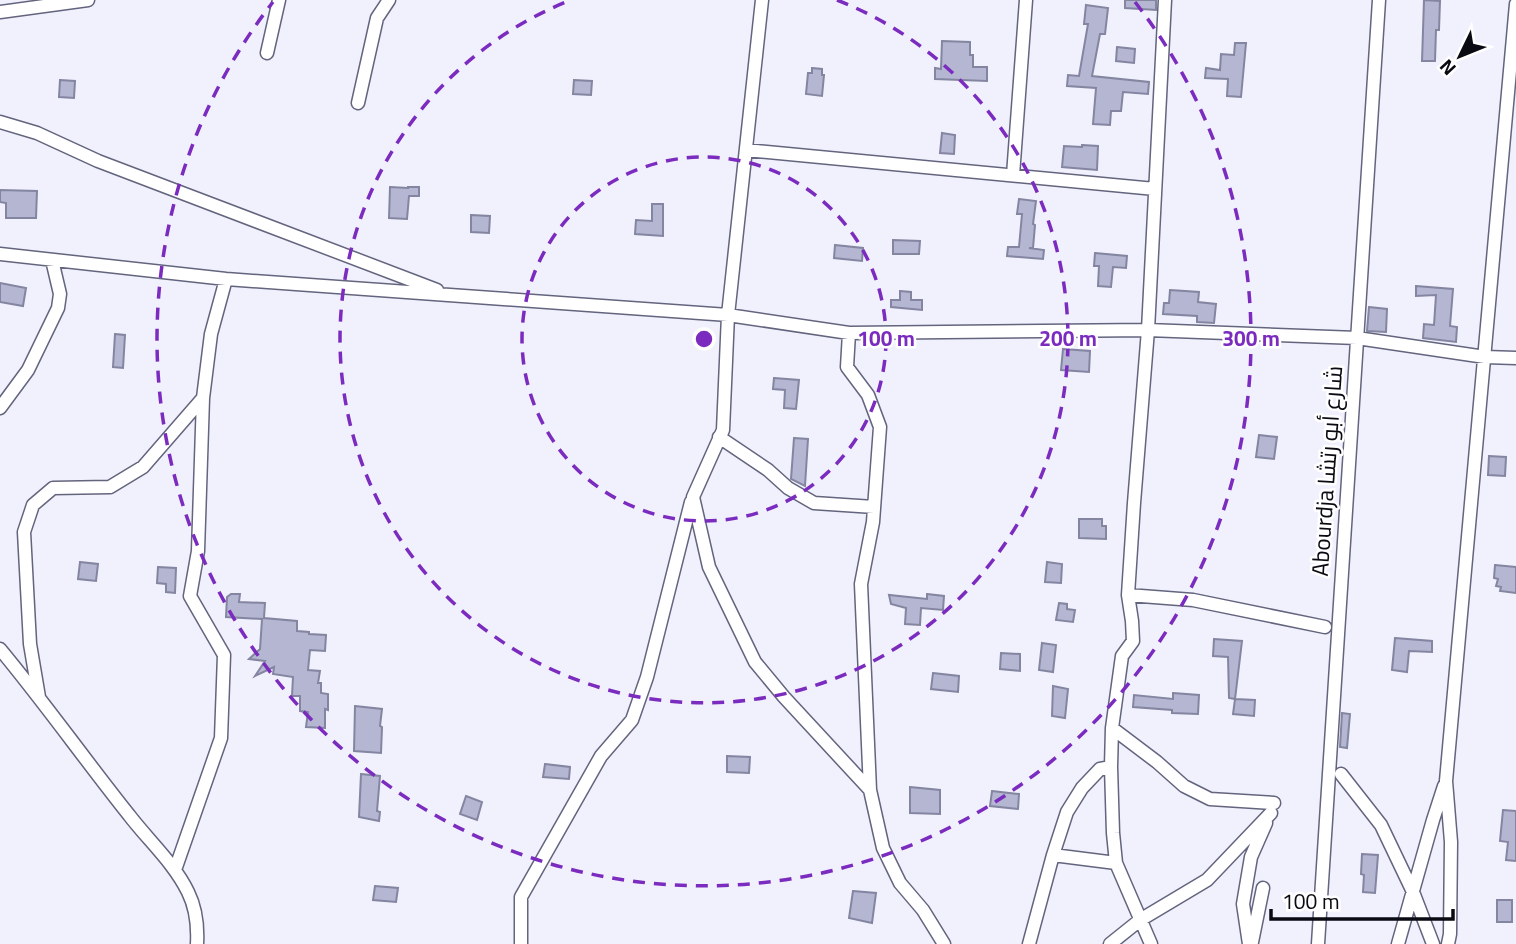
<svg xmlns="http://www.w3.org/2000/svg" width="1516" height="944" font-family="Georgia,Cairo,serif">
	<rect width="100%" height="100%" fill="#f0f1fd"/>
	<path fill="#b4b6d2" stroke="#8485a0" stroke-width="2" d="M1125,0h31v10l-31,-2z
		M1424,0l16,1 -1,29h-3l-1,31h-13z
		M1086,5l22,3 -3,26h-5l-8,42 57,6 -1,12 -25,-2 -2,19h-10l-1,14 -17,-1 3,-36 -29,-2 1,-11 11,1 9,-52h-4z
		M942,41l28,1v13h3v12h14v14l-52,-2v-11l6,1z
		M1235,43h11l-5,54 -14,-1 1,-17 -23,-1 1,-10 14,2 1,-16 13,1z
		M1117,47l18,2 -1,14 -18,-2z
		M812,68l10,1v6h2l-2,21 -16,-2 2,-21h4z
		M60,80l15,1 -1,17 -15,-1z
		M574,80l18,1 -1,14 -18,-1z
		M942,133l13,2 -1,19 -14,-1z
		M1082,145l16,1 -1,24 -35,-3 2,-21 18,1z
		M390,187l18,1v-1h11v9h-10l-2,23 -18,-1z
		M0,190l37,1 -1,27h-30v-15l-6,-1z
		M1019,199l17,2 -3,23 2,1 -2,23h-4l15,2 -1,9 -36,-3 1,-9h11l3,-33h-5z
		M652,204h11v32l-28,-2 1,-14 16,1z
		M471,215l19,1 -1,17 -18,-1z
		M893,240l27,1 -1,13h-26z
		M835,245l28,3 -1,13 -28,-3z
		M1095,253l32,3 -1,12 -13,-1 -2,20 -13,-1 1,-20h-5z
		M0,283l26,5 -3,18 -23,-4z
		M1416,286l37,3 -3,37 7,1 -1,15 -33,-4 1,-14 10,1 2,-30 -20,1z
		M1170,290l29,2 -1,10 18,2 -2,19 -17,-1v-6l-34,-2 1,-11h5z
		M900,291l11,1v8h11v10l-31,-3v-7h9z
		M1369,307l18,2 -1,23 -19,-1z
		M115,334l10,1 -2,33 -10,-1z
		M1063,349l27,2 -1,21 -28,-2z
		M774,378l25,2 -3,29 -12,-1 1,-18 -12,-1z
		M1259,435l18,2 -3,22 -18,-2z
		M794,438l14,1 -3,47 -14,-7z
		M1489,456l17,1 -1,19 -17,-1z
		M1079,519h23v7h4v13l-27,-1z
		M80,562l18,2 -2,17 -18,-2z
		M1047,562l15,2 -1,19 -16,-1z
		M1495,565l21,2v26l-16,-2 1,-4 -5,-1 2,-7 -4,-1z
		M158,567l18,1 -1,25 -9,-1v-8l-9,-1z
		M231,594h9l-1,8 26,1 -1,15 33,3v10l12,1v2l17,1 -1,16 -15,-1 -2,20 12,1 -2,12h3v10l7,1v16l-3,-1v19l-19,-1 2,-15 -8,-1v-15h-8l1,-19 -20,-3 1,-7 -19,9 10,-15 -16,-2 11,-10 2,-30 -36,-2 1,-20z
		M927,594l17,2 -1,14 -22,-2 -1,17 -15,-1 1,-16 -15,-4 -2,-9 38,4z
		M1059,603l8,1v5l8,1 -2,12 -17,-2z
		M1395,638l37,3v11l-23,-1 -2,21 -15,-2z
		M1214,639l28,2 -7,58 -6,-1 -1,-41 -15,-1z
		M1042,643l14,2 -3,27 -14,-2z
		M1001,653l19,1v17l-20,-2z
		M933,673l26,3 -1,16 -27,-3z
		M1053,686l15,3 -3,29 -13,-2z
		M1173,693l26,2 -1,19 -26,-1v-3l-39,-3 1,-12 39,4z
		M1235,699l20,1 -1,16 -21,-2z
		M355,706l27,3 -2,17 2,1 -1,26 -27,-2z
		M1342,713l8,1 -3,34 -7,-1z
		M727,756l23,1 -1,16 -22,-1z
		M545,764l25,3 -1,12 -26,-2z
		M361,774l19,2 -3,35 3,1 -1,9 -20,-4z
		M910,787l30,3v24l-30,-1z
		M992,791l27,3 -1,15 -28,-3z
		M466,796l16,6 -5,18 -17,-6z
		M1503,810l13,1v50l-10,-1 2,-18 -8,-1z
		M1362,854l16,1 -3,38 -12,-1 1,-17 -3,-1z
		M375,886l23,2 -2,14 -23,-2z
		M853,891l23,2 -4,30 -23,-5z
		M1497,900h15v22h-15z"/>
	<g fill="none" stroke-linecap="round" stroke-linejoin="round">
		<defs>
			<path id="street" d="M762,0l-34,315 -5,115 -30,67 16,70 46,95 29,35 86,93
				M1165,0l-17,330 -14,173 -6,92 65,5 132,27
				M0,12l88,-12
				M267,53l12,-53
				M358,103l19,-85 12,-18
				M0,122l37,11 61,28 339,129
				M746,150l409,39
				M1013,175l13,-175
				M0,254l226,25 502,36 121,18 299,-3 209,8 128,19 31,1
				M849,333l-2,34 21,28 12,32 -7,95 -12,62 9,206 13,58 17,35 23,27 21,34
				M0,408l28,-38 30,-62 2,-14 -8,-34
				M719,437l49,33 20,18 26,15 60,4
				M1128,595l4,26 1,20 -11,15 -10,72 -1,39 2,66 3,30 35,81
				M0,649c45,54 85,111 129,166 19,25 45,48 59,77 8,16 10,34 9,52
				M39,697l-9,-53 -6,-112 9,-27 20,-17 57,-1 33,-20 60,-69 8,-64 15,-55
				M1112,728l45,34 27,24 26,13 64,4
				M1341,774l40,51 32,67 20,52
				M1053,855l63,8
				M175,870l46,-132 3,-83 -34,-59 8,-45 5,-153
				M1252,942l11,-54
				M521,944v-47l80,-141 31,-36 15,-43 44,-175
				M1029,944l24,-89 14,-43 15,-24 18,-19 11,-2
				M1110,944l30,-24 67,-40 64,-67
				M1249,944l-6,-40 8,-47 15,-34
				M1318,944l61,-944
				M1398,944l35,-124 11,-34
				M1448,944l2,-10 1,-92 -5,-61 70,-777"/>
		</defs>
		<use href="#street" stroke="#63647d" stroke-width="15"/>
		<use href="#street" stroke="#fff" stroke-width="12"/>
	</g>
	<g fill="none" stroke="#7b2cbf" stroke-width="3.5" stroke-dasharray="12 9">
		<circle cx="704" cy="339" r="182"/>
		<path d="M837 0A364 364 0 1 1 571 0"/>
		<path d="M1135 2A547 547 0 1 1 273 2"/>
	</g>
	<g text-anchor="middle" stroke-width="5" stroke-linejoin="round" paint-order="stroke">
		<g font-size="23" fill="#0a0a13" stroke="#fff">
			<text transform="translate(1327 471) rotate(-86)" y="8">Abourdja شارع أبو رتشا</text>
		</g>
	</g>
	<circle cx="704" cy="339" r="10" fill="#7b2cbf" stroke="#fff" stroke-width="3.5"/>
	<g font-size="21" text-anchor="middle" font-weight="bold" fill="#7b2cbf" stroke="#fff" stroke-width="5" stroke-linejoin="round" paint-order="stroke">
		<text x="886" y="346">100 m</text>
		<text x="1068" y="346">200 m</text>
		<text x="1251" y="346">300 m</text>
	</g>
	<g transform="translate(1460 56) rotate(227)" stroke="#ffffff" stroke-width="5" paint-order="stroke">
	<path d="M0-5L12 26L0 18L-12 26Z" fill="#0a0a13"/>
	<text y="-10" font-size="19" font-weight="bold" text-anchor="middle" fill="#0a0a13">N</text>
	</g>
	<path d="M1271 909v10h182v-10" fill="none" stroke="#0a0a13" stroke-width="3.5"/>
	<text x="1282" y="909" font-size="21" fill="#0a0a13" stroke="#ffffff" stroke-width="5" paint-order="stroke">100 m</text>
</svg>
